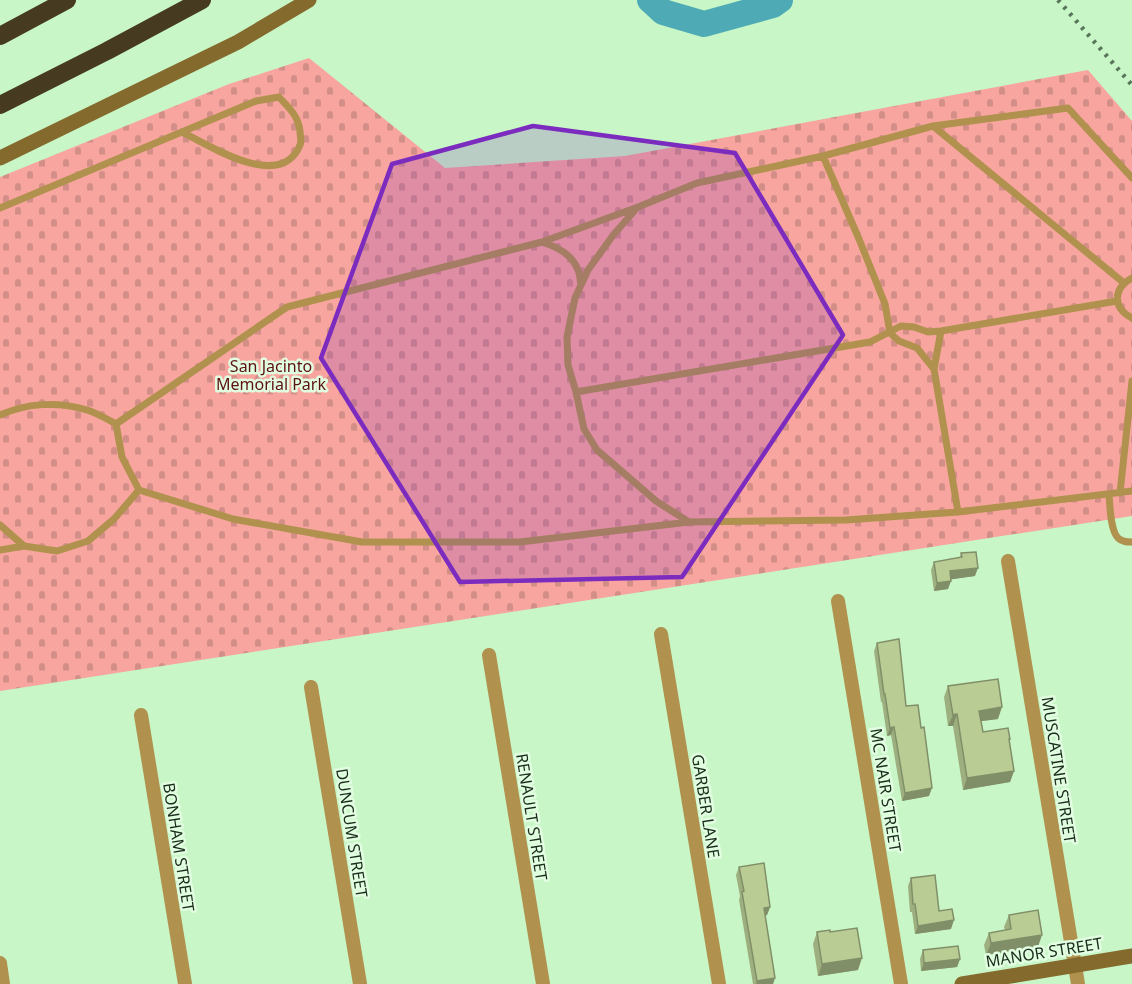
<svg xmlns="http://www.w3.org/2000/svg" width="1132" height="984" font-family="'Noto Sans',sans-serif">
	<defs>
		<pattern id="cemetery-stones" width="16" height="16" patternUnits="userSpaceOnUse" patternTransform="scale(1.5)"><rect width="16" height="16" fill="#f7a59e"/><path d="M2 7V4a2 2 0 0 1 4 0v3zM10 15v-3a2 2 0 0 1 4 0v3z" fill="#d38e88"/></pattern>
	</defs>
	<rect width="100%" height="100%" fill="#c8f6c7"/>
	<path fill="url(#cemetery-stones)" d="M309,58l136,110 180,-12 463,-86 44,51v395l-1132,175v-514l229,-93z"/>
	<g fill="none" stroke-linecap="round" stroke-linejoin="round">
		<path stroke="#4eabb5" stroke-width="26" d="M650,0l13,12 41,12 69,-19 7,-5"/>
		<path stroke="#b0914e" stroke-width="7" d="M933,126l135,-18 64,70
			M823,156l36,83 26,65 5,29 9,8 18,7 17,21
			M0,208l256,-107 23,-4c10,11 19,18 21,34 0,5 2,10 0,14 -19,47 -90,1 -118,-13
			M636,209l-22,25 -26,36 -13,28 -8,39 1,28 8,27 8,37 13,21 59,51 33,21 157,-2 112,-8 174,-21
			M542,242c15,5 30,12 36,28 2,4 2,10 3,15
			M1132,278c-19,10 -20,30 0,40
			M941,331l-7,38 24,143
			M576,392l294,-50 31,-16 13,1 14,5 13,-1 176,-30
			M0,415c27,-12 58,-14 87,-5 10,3 20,9 29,14l6,33 17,33 94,29 129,23h158l169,-20
			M116,424l171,-117 255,-65 96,-35 59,-24 126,-27 110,-30 191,157
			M1120,493l12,-112
			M1109,494c1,11 1,36 9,44 4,4 9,4 14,4
			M0,525l24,21 33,5 31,-10 26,-22 25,-29
			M0,550l24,-4"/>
		<path stroke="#b0914e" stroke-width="14" d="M1008,561l70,423
			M838,601l63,383
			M661,634l58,350
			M489,655l54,329
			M311,687l49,297
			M141,715l44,269
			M0,963l3,21"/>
		<path stroke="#856a2e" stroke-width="15" d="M0,158l238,-116 71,-42
			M962,984l170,-28"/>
		<path stroke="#463a21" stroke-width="18" d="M0,36l67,-36
			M0,105l107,-54 95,-51"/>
		<path stroke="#59765a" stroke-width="4.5" stroke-dasharray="3 6" stroke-linecap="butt" d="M1058,0l74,85"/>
	</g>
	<path fill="#9eaf7f" d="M961,553l14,23 -24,3 -3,10 -14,2 -3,-21 3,-8 26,-5z
		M877,643l29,63 23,90 -27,5 -11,-66 -4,1 -5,-34h-1l-7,-51z
		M948,686l50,33 -17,2 2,11 27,7 -1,3 5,29 -4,11 -47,8 -10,-64h-5l-4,-29z
		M739,867l31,40 -3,8 -2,1 10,62 -2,6h-20l-14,-84 1,-4 -4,-21z
		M911,878l28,33 12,18 -36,5 -3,-22h-2l-2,-26z
		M1009,915l29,32 -52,8 -2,-10 5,-12 16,-3 -1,-3z
		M817,932h13l28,38 -40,6 -5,-32z
		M923,950l37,9 -3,8 -36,4 -1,-12z"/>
	<path fill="#818f68" d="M978,568l-3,8 -28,4 3,-9z
		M951,581l-3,8 -14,2 3,-8z
		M1002,707l-4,12 -23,3 4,-11z
		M957,714l-4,12h-5l5,-11z
		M894,727l-3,8 -4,1 3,-8z
		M1014,771l-4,11 -47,8 4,-12z
		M932,788l-3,8 -27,5 3,-8z
		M770,907l-3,8 -6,1 3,-8z
		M954,920l-3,9 -36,5 3,-8z
		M1042,935l-4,12 -52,8 5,-12z
		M862,958l-4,12 -40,6 4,-12z
		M960,959l-3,8 -36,4 3,-8z
		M775,978l-2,6h-17l1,-3z"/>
	<path fill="#b8cc94" stroke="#818f68" stroke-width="1.5" d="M976,552l2,16 -28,3 1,10 -14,2 -3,-21 28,-5 -1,-4z
		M899,639l7,67 12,-1 3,23 3,-1 8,61 -27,5 -11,-66 -4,1 -5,-34h-1l-7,-51z
		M998,679l4,28 -23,4 4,21 25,-4 2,11h-1l5,32 -47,7 -10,-64 -4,1 -5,-29z
		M764,863l6,44 -6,1 11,70 -18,3 -15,-89 2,-1 -5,-24z
		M935,875l4,36 13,-2 2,11 -36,6 -3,-22h-2l-2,-26z
		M1038,910l4,25 -51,8 -2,-10 22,-4 -2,-14z
		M857,928l5,30 -40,6 -5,-32 13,-2v2z
		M958,946l2,13 -36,4 -1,-13z"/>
	<path fill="#7b2cbf" fill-opacity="0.2" stroke="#7b2cbf" stroke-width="4.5" stroke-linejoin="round" d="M533,126l202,27 108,182 -161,242 -222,5 -139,-224 71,-194z"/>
	<g text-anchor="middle" stroke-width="5" stroke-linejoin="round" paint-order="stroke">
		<g font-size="16" fill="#5c1114" stroke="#e2fee1">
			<text x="271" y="372">San Jacinto<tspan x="271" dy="18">Memorial Park</tspan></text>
		</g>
		<g font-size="16" fill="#1a2c1b" stroke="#e2fee1">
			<text transform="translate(1059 770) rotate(81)" y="6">MUSCATINE STREET</text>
			<text transform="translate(886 790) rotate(81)" y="6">MC NAIR STREET</text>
			<text transform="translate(706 806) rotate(81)" y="6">GARBER LANE</text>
			<text transform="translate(532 817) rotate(81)" y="6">RENAULT STREET</text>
			<text transform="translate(352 833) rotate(81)" y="6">DUNCUM STREET</text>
			<text transform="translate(179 847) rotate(81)" y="6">BONHAM STREET</text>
			<text transform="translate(1044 952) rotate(-9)" y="6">MANOR STREET</text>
		</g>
	</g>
</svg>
